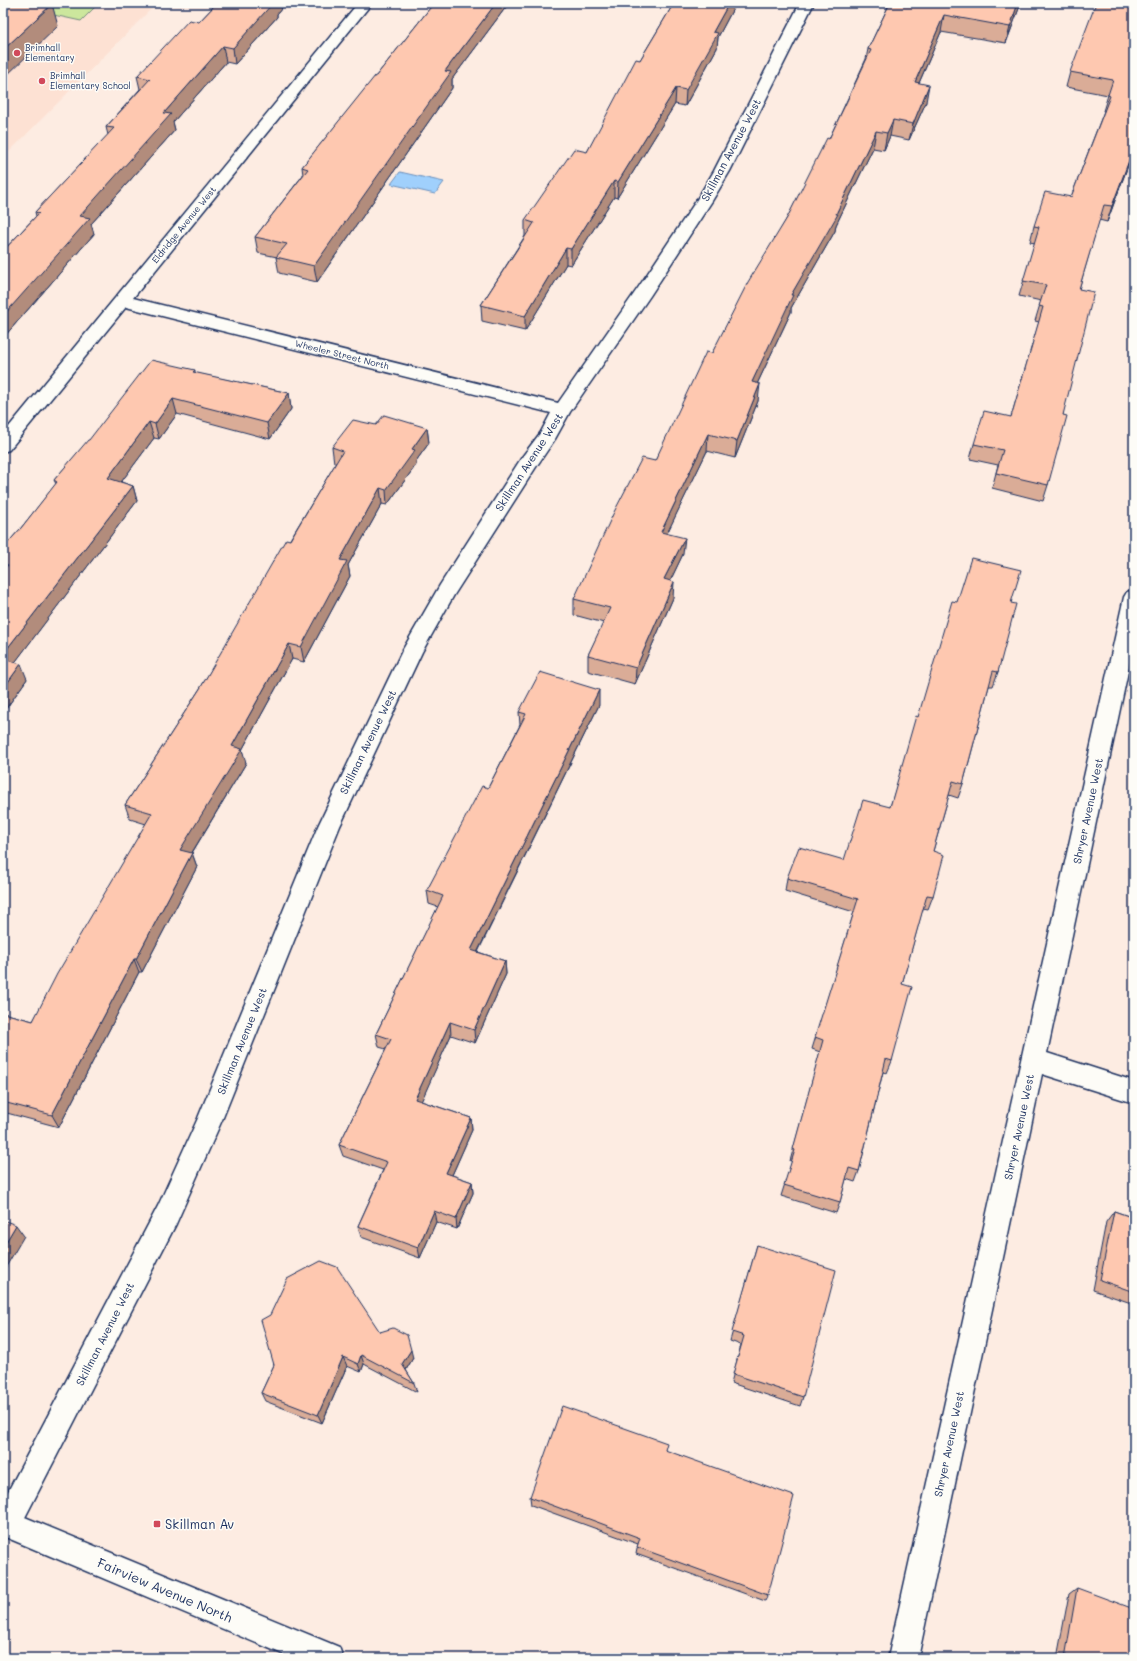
<svg xmlns="http://www.w3.org/2000/svg" width="1137" height="1661" font-family="Mali,sans-serif">
	<rect width="100%" height="100%" fill="#fdece2"/>
	<filter id="ink" filterUnits="userSpaceOnUse"><feTurbulence type="fractalNoise" baseFrequency=".025" numOctaves="2"/><feDisplacementMap in="SourceGraphic" scale="8" xChannelSelector="R" yChannelSelector="G"/><feConvolveMatrix kernelMatrix="1 2 1 2 8 2 1 2 1" color-interpolation-filters="sRGB"/></filter>
	<g filter="url(#ink)">
		<path fill="#fde1d3" d="M3,3h154l-154,155z"/>
		<path fill="#cce79d" stroke="#748b7e" d="M3,3h96l-18,18 -78,-17z"/>
		<path fill="#a0d0fc" stroke="#6b90bd" d="M400,172l44,10 -9,12 -44,-10z"/>
		<g fill="none" stroke-linecap="round" stroke-linejoin="round">
			<defs>
				<path id="minor" d="M358,3h14l-239,295 425,105 80,-115 58,-87 18,-30 86,-168h14l-84,168 -18,30 -62,95 -80,116 -15,27 -19,28 -82,128 -32,57 -82,174 -118,294 -46,104 -159,309 -10,4 -4,-1v-35l155,-295 40,-88 120,-292 84,-175 38,-66 82,-128 19,-25 10,-19 -425,-106 -117,143 -6,2v-18z
					M1134,590v53l-87,410 87,28v22l-92,-29 -124,584h-30l236,-1061 3,-5z"/>
				<path id="tertiary" d="M3,1508l336,139 4,11h-51l-289,-122z"/>
			</defs>
			<use href="#minor" stroke="#1b2f5e" stroke-width="3"/>
			<use href="#tertiary" stroke="#1b2f5e" stroke-width="3"/>
			<use href="#minor" fill="#fdfcf7" fill-rule="evenodd"/>
			<use href="#tertiary" fill="#fdfcf7" fill-rule="evenodd"/>
		</g>
		<path fill="#daac97" stroke="#1b2f5e" d="M217,3h69l-9,11v3l-42,47 -9,-2 -53,60 2,8 -84,94 3,10 -91,104v-87l33,-35 -1,-4 73,-77 -2,-8 34,-38 -3,-13 62,-54z
			M434,3h75l-57,76v9l-135,194 -38,-9 -3,-16h1l-19,-4 -3,-16 48,-62 -1,-8 74,-91z
			M674,3h62l-18,34 -1,11 -32,58 -10,-2 -58,94 -3,-1 -43,68 -5,-1 -41,67 -43,-10 -1,-16 44,-69v-16l62,-68 53,-92z
			M888,3h133l-15,40 -65,-11 -22,51 7,19 -17,38 -19,-4 -6,14 -11,-2 -37,77 -1,6 -44,77v4l-34,72 1,17 -23,57 -28,-7 -40,82 16,21 -13,27 3,17 -38,86 -47,-13v-16l16,-32 -30,-8v-16l81,-138 57,-108 75,-135 42,-79 37,-80 2,-10 19,-40z
			M1134,3v146l-27,73 -8,-2 -20,69 -16,126 -15,70 -5,16 -51,-13 6,-23 -28,-6 4,-15 37,-27 28,-95 -4,-1 6,-20 -22,-5 16,-53 -5,-1 4,-16 37,-29 33,-86h-1l5,-16 -42,-8 4,-15z
			M195,370v3l94,20 2,16 -21,30 -93,-25 -18,25 -5,-1 -33,44 12,4 4,15 -122,161 12,17 -24,34v-165l18,-20 35,-44 -2,-4 35,-40z
			M376,425l51,3 2,15 -13,18v4l-29,40 -5,-1 -34,61 2,11 -46,86 -12,-3 -50,91 4,13 -54,90 5,14 -55,105h-3l-80,155 -56,-15v-99l30,8 113,-197 -16,-5 -5,-14 76,-118 135,-224h-2l-2,-16z
			M1011,603l-13,69 -5,14h-4l-26,98 -5,14 -9,-3 -16,56v45l-5,13 -5,-1 -21,76 -10,77 -5,12 -4,-1 -24,99 -4,11 -9,-3 -6,23 -4,11 -55,-17 11,-35h-2l30,-109 -8,-3 42,-137 -69,-21 2,-13 57,-18 46,-53 28,-90z
			M599,705l-121,247 27,9 1,13 -31,69 -24,-8 -30,66 50,17 1,12 -20,45 20,7 1,11 -16,36 -21,-7 -16,36 -59,-21 -3,-11 25,-56 -40,-14 -4,-11 47,-96 -7,-2 -3,-13 62,-127 -9,-3 -2,-14 61,-102 32,-63 -1,-13z
			M1114,1211l20,7v86l-41,-14 13,-68z
			M757,1245l46,152 -3,9 -69,-23 10,-38 -11,-4z
			M270,1315l110,17 33,26 -7,12 8,13 3,9 -53,-28 -3,8 -14,-6 -25,57 -57,-22 -4,-8 13,-28z
			M665,1450l103,145 -3,6 -129,-47 2,-10 -107,-39 -1,-8z
			M1077,1588l57,70h-77l12,-64z"/>
		<path fill="#b28c7b" stroke="#1b2f5e" d="M272,3h14l-9,11v3l-42,47 -2,-16z
			M496,3h13l-57,76v9l-135,194 -3,-16 131,-195z
			M729,3h7l-18,34 -1,11 -32,58 1,-16 27,-58z
			M1018,3h3l-15,40 4,-16z
			M52,4l6,22 -55,53v-29z
			M944,15l-3,17 -29,67 3,-17z
			M223,46l3,16 -53,60 2,8 -84,94 3,10 -91,104v-22l77,-100 84,-103z
			M929,85l-3,17 -17,38 4,-16z
			M676,88l-1,16 -58,94 1,-16z
			M893,120l-3,16 -6,14 3,-17z
			M876,131l-3,17 -37,77 -1,6 -44,77v4l-41,87 2,-17 39,-87 45,-81z
			M1134,147v3l-27,72 5,-16z
			M614,181v16l-43,68v-16z
			M566,248v16l-41,67v-15z
			M760,384l-2,17 -23,57 2,-17z
			M289,393l2,16 -21,30 -3,-16z
			M173,399l4,15 -18,25 -4,-15z
			M149,422l5,16 -41,55 -5,-15z
			M427,428l2,15 -13,18v4l-29,40 -1,-15 26,-41z
			M708,434l-1,17 -47,97 1,-16z
			M133,486l4,15 -130,172 -4,-9v-10z
			M380,488l2,16 -34,61 2,11 -46,86 -3,-15 39,-87z
			M685,538l-2,16 -20,42 1,-17z
			M674,582l-1,16 -38,86 1,-16z
			M289,644l3,15 -50,91 4,13 -61,101 -5,-14 52,-104z
			M21,664l6,15 -24,34v-24z
			M599,690v15l-127,258 -1,-13z
			M192,853l5,14 -55,105 -6,-13z
			M134,959l5,13 -80,155 -7,-12z
			M505,961l1,13 -31,69 -1,-13z
			M450,1022l1,13 -34,76 -2,-12z
			M471,1118l1,12 -24,54 -2,-11z
			M472,1182l1,11 -16,36 -1,-10z
			M434,1211l2,11 -16,36 -2,-10z
			M16,1225l8,11 -21,36v-25z
			M411,1350l2,8 -9,15 -2,-9z
			M361,1355l3,9 -3,8 -3,-8z
			M343,1357l4,9 -25,57 -4,-8z"/>
		<path fill="#fec8b0" stroke="#1b2f5e" d="M3,3h45l4,1 -49,46z
			M217,3h56l-40,45 -10,-2 -59,67 7,1 -91,102 10,2 -87,98v-65l36,-38 -4,-1 79,-84 -8,-1 44,-48 -13,-3 52,-56 10,2z
			M434,3h62l-51,68 6,1 -137,194 -38,-9 11,-13 -32,-7 53,-68 -6,-2 73,-91h1z
			M674,3h55l-16,29 5,1 -32,57 -10,-2 -58,94 -4,-1 -43,68 -5,-1 -41,68 -44,-11 53,-82 -9,-3 49,-71 13,3 49,-93 4,1z
			M890,3h128l-8,24 -66,-12 -29,67 14,3 -16,39 -20,-4 -6,13 -11,-2 -40,83h2l-47,81h2l-41,87 8,2 -23,57 -29,-7 -47,98 24,6 -21,41 10,3 -38,86 -48,-13 22,-47 -36,-9 40,-87 28,-54 13,3 51,-109 6,1 36,-71 39,-64 40,-80 2,1 42,-89 -3,-1z
			M1096,3h38v144l-22,59 -8,-1 -25,84 15,3 -31,123 4,1 -19,69 -52,-12 7,-23 -29,-6 10,-33 27,6 32,-110 -4,-1 7,-21 -23,-4 16,-54 -5,-1 11,-34 26,5 39,-101 -2,-1 5,-15 -43,-8z
			M151,360l44,10 -2,2 96,21 -22,30 -94,-24 -18,25 -6,-2 -41,56 25,8 -130,168v-83l5,-6 -5,-2v-15l18,-20 36,-46 -3,-2 34,-40h1z
			M384,415l43,13 -15,21 3,1 -29,40 -6,-2 -40,72 7,1 -46,86 -12,-3 -57,102 10,3 -62,101 12,3 -56,106h-2l-82,156 -49,-13v-33l2,-4 -2,-1v-51l30,8 24,-47 95,-161 -27,-8 76,-118 85,-148 4,1 53,-89 -11,-4 21,-27 23,5z
			M971,558l50,12 -10,33 5,1 -18,68 -5,-1 -30,113 -10,-3 -20,70 11,4 -11,41 -6,-1 -25,89 10,3 -20,74 -6,-2 -27,112 -10,-3 -9,34 -56,-17 11,-35 -2,-1 30,-109 -8,-3 43,-138 -71,-21 12,-31 45,13 19,-60 27,7 26,-91 2,1 34,-116 5,1z
			M3,659l18,5 -18,25z
			M540,672l59,18 -128,260 34,11 -31,69 -24,-8 -35,77 56,19 -25,55 26,9 -16,37 -22,-8 -16,37 -60,-22 29,-64 -48,-17 52,-106 -15,-5 67,-138 -16,-6 55,-104 6,2 38,-74 -7,-2z
			M1114,1211l20,7v74l-34,-12z
			M3,1220l13,5 -13,22z
			M757,1245l79,25 -33,127 -70,-23 11,-38 -12,-4z
			M321,1261l16,6 43,65 13,-4 14,7 4,15 -9,14 12,19 -53,-28 -3,9 -15,-7 -25,58 -57,-22 13,-28 -13,-45 9,-5 17,-36z
			M562,1406l105,37 -2,7 129,46 -26,99 -131,-48 3,-9 -110,-41z
			M1077,1588l57,21v49h-69z"/>
	</g>
	<g fill="#d1495b" stroke="#fdfcf7" stroke-width="1.5">
		<circle cx="17" cy="53" r="4"/>
		<circle cx="42" cy="81" r="4"/>
		<rect x="153" y="1520" width="8" height="8" rx="2"/>
	</g>
	<g text-anchor="middle" stroke-width="3" stroke-linejoin="round" paint-order="stroke">
		<g font-size="9" fill="#1b2f5e" stroke="#fdfcf7" text-anchor="start">
			<text x="25" y="51">Brimhall<tspan x="25" dy="10">Elementary</tspan></text>
			<text x="50" y="79">Brimhall<tspan x="50" dy="10">Elementary School</tspan></text>
		</g>
		<g font-size="9" fill="#1b2f5e" stroke="#fdfcf7">
			<text transform="translate(184 225) rotate(-51)" y="3">Eldridge Avenue West</text>
			<text transform="translate(342 355) rotate(14)" y="3">Wheeler Street North</text>
		</g>
		<g font-size="11" fill="#1b2f5e" stroke="#fdfcf7">
			<text transform="translate(731 150) rotate(-62)" y="4">Skillman Avenue West</text>
			<text transform="translate(529 462) rotate(-57)" y="4">Skillman Avenue West</text>
			<text transform="translate(368 742) rotate(-64)" y="4">Skillman Avenue West</text>
			<text transform="translate(1088 811) rotate(-78)" y="4">Shryer Avenue West</text>
			<text transform="translate(242 1041) rotate(-68)" y="4">Skillman Avenue West</text>
			<text transform="translate(1019 1127) rotate(-78)" y="4">Shryer Avenue West</text>
			<text transform="translate(105 1334) rotate(-63)" y="4">Skillman Avenue West</text>
			<text transform="translate(949 1444) rotate(-78)" y="4">Shryer Avenue West</text>
		</g>
		<g font-size="13" fill="#1b2f5e" stroke="#fdfcf7" text-anchor="start">
			<text x="165" y="1529">Skillman Av</text>
		</g>
		<g font-size="13" fill="#1b2f5e" stroke="#fdfcf7">
			<text transform="translate(165 1590) rotate(23)" y="5">Fairview Avenue North</text>
		</g>
	</g>
	<rect width="1137" height="1661" fill="none" stroke="#fdfcf7" stroke-width="16"/>
	<rect x="8" y="8" width="1121" height="1645" fill="none" stroke="#1b2f5e" stroke-width="1.5" filter="url(#ink)"/>
</svg>
